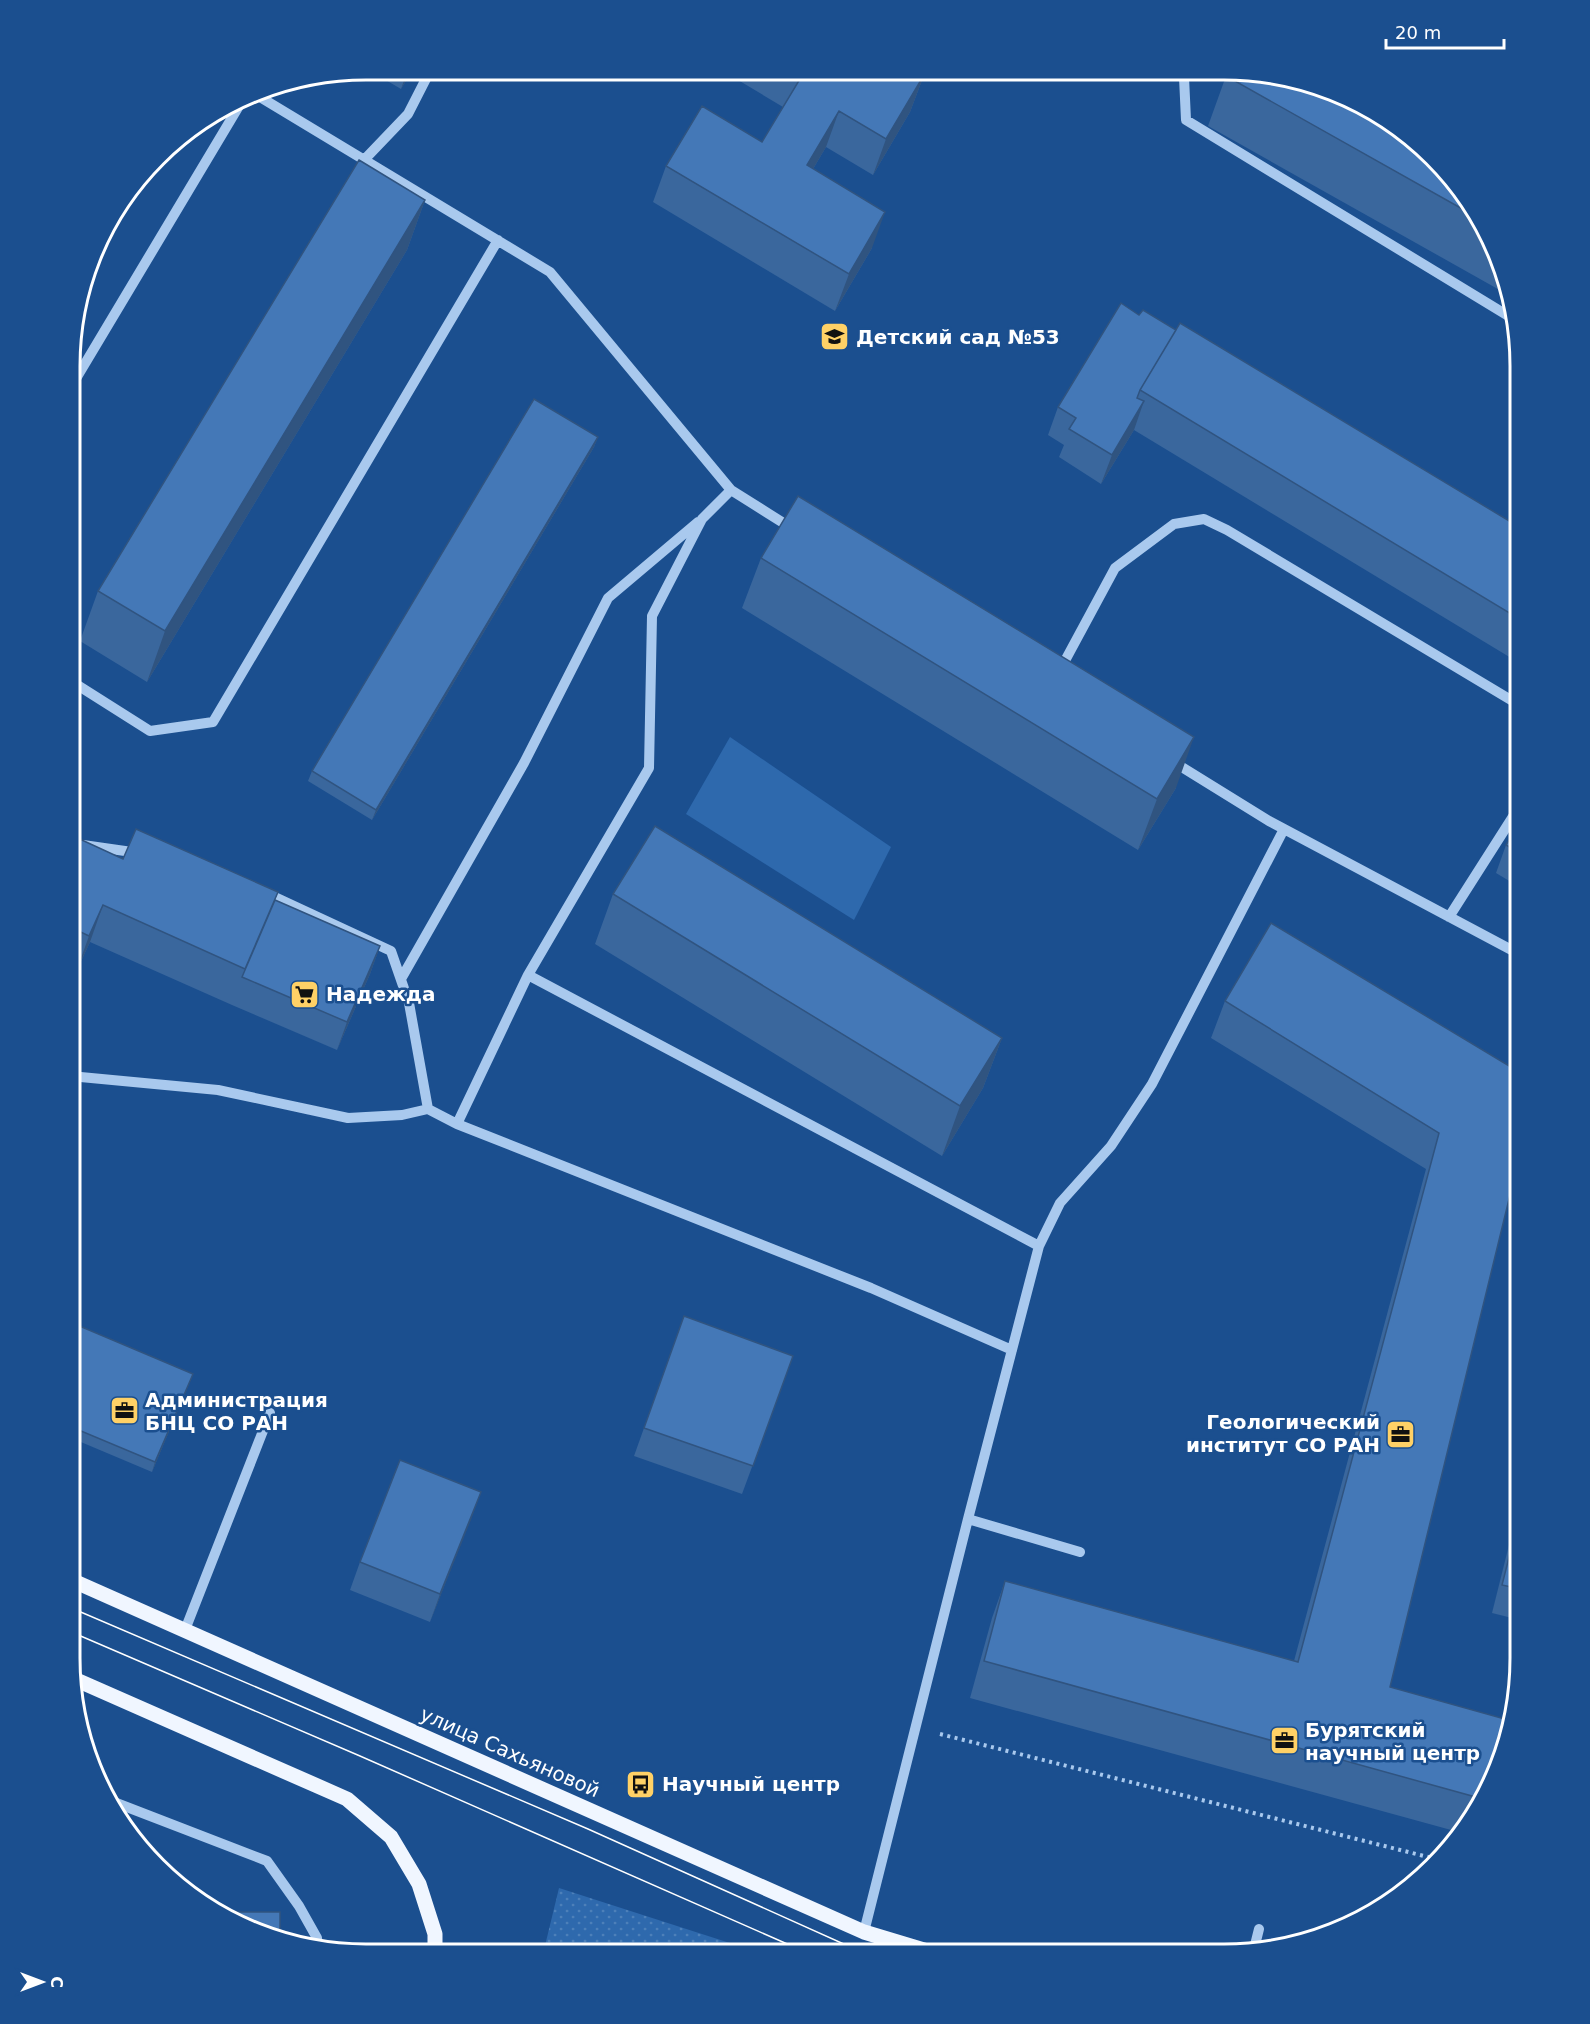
<svg xmlns="http://www.w3.org/2000/svg" width="1590" height="2024" font-family="'DejaVu Sans',sans-serif">
	<defs>
		<pattern id="park-dots" width="8" height="8" patternUnits="userSpaceOnUse" patternTransform="scale(1.5)"><rect width="8" height="8" fill="#2e69ad"/><path d="M2 2h.1M6 6h.1" fill="none" stroke="#4d80b9" stroke-width="1.8" stroke-linecap="round"/></pattern>
	</defs>
	<rect width="100%" height="100%" fill="#1b4f8f"/>
	<path fill="#2e69ad" d="M730,737l161,110 -37,73 -168,-106z"/>
	<path fill="url(#park-dots)" d="M559,1888l205,66h-221z"/>
	<g fill="none" stroke-linecap="round" stroke-linejoin="round">
		<path stroke="#a9c9ee" stroke-width="4" stroke-dasharray="3 4.5" stroke-linecap="butt" d="M940,1734l500,126"/>
		<path stroke="#a9c9ee" stroke-width="10" d="M1185,71l-1,6 2,43 329,200
			M255,94l295,178 181,218 62,39
			M364,160l44,-46 23,-45
			M71,387l171,-286
			M731,490l-29,29 -50,97 -3,152 -121,207 511,271
			M1060,670l55,-102 59,-44 30,-5 23,11 294,176
			M71,681l79,50 63,-9 285,-482
			M1172,761l97,60 252,134
			M83,845l56,8
			M1449,917l72,-113
			M401,979l123,-216 84,-165 90,-76
			M70,1076l148,14 130,28 54,-3 26,-6 -19,-106 -18,-52 -127,-59
			M428,1109l29,15 71,-149
			M457,1124l414,164 141,62
			M968,1519l112,33
			M185,1630l85,-217
			M106,1799l161,62 32,45 18,32 1,11
			M864,1932l104,-413 71,-273 21,-43 51,-57 41,-62 132,-255
			M1253,1953l6,-24"/>
		<path stroke="#f0f6ff" stroke-width="15" d="M69,1579l795,353 73,22
			M72,1678l275,121 44,38 28,47 16,50v20"/>
		<path stroke="#fff" stroke-width="1.5" d="M69,1607l519,222 278,125
			M69,1631l291,125 450,198"/>
	</g>
	<path fill="#3a679d" d="M367,69h46l-12,20z
		M741,70l175,1 8,4 -14,37 -37,63 -47,-28 -13,22 59,79 -37,63 -182,-109 13,-36 96,-24 21,-35 -45,-27z
		M1226,76l255,142 30,71 1,8 -304,-171z
		M425,200l-18,50 -260,432 -67,-41 18,-50z
		M1139,315l37,15 345,198v136l-387,-234 -33,54 -42,-27 5,-12 -16,-10 10,-28z
		M598,437l-4,10 -222,373 -64,-39 4,-10z
		M761,558l415,230 -38,62 -396,-242z
		M1521,821v67l-25,-15 10,-28z
		M71,835l52,24 155,33 -3,8 105,46 -10,28 -33,76 -105,-45 -142,-63 -14,30 -6,-2z
		M613,894l389,144 -19,50 -41,68 -347,-212z
		M1225,1001l296,72 -131,614 115,66 -34,70 -9,10 -492,-135 22,-80 13,-37 289,80 132,-492 -215,-131z
		M684,1316l109,40 -51,138 -108,-38z
		M70,1322l123,52 -41,98 -83,-35z
		M481,1492l-51,130 -80,-32 10,-28z
		M1520,1513v107l-28,-7 18,-72z"/>
	<path fill="#305480" d="M408,69h5l-12,20z
		M924,75l-14,37 -37,63 13,-36z
		M839,111l-13,36 -32,54 13,-36z
		M425,200l-18,50 -260,432 18,-51z
		M885,212l-13,36 -37,63 14,-37z
		M1144,401l-10,29 -33,54 11,-29z
		M598,437l-4,10 -222,373 4,-10z
		M1194,737l-18,51 -38,62 19,-51z
		M103,905l-13,37 -14,30 13,-36z
		M380,946l-10,28 -33,76 10,-28z
		M1002,1038l-19,50 -41,68 18,-50z
		M193,1374l-4,10 -37,88 3,-10z
		M481,1492l-10,28 -41,102 10,-28z"/>
	<path fill="#4478b7" stroke="#305480" stroke-width="1.5" d="M797,70l119,1 8,4 -38,64 -47,-28 -32,54 78,47 -36,62 -183,-108 36,-60 60,36 41,-68z
		M1229,71l34,1 75,19 51,28 58,51 35,50 -256,-144z
		M359,160l66,40 -260,431 -67,-40z
		M1121,303l18,12 4,-5 33,20 -36,60 -3,8 7,3 -32,54 -43,-26 7,-11 -18,-11z
		M1180,323l341,205v92l-381,-230z
		M534,399l64,38 -222,373 -64,-39z
		M798,496l396,241 -37,62 -396,-241z
		M1521,821v33l-15,-9z
		M655,826l347,212 -42,68 -347,-212z
		M136,829l142,63 -33,77 -142,-64 -14,31 -19,-9 1,-92 52,24z
		M275,900l105,46 -33,76 -105,-45z
		M1271,923l250,150v77l-131,537 122,34 -7,32 -22,46 -499,-138 21,-80 293,81 141,-529 -214,-132z
		M70,1175l7,3 -7,18z
		M684,1316l109,40 -40,110 -109,-38z
		M70,1322l123,52 -38,88 -86,-36z
		M400,1460l81,32 -41,102 -80,-32z
		M1520,1514v75l-18,-4z
		M215,1912h65v29l-9,-2z"/>
	<defs>
		<symbol id="school-square" viewBox="-11 -11 22 22"><rect x="-9" y="-9" width="18" height="18" rx="4" fill="#ffd166" stroke="#1b4f8f"/><path d="M0-5L7-2L0 1L-7-2ZM-4 1L0 2.5L4 1V4Q0 6-4 4Z" fill="#111"/></symbol>
		<symbol id="supermarket-square" viewBox="-11 -11 22 22"><rect x="-9" y="-9" width="18" height="18" rx="4" fill="#ffd166" stroke="#1b4f8f"/><path d="M-6-5.5h2.5l.6 2H6L4.5 2H-2.5L-4.4-4H-6ZM-1.5 3.2a1.3 1.3 0 1 0 .1 0ZM3 3.2a1.3 1.3 0 1 0 .1 0Z" fill="#111"/></symbol>
		<symbol id="office-square" viewBox="-11 -11 22 22"><rect x="-9" y="-9" width="18" height="18" rx="4" fill="#ffd166" stroke="#1b4f8f"/><path d="M-6-3h4V-5.5h4V-3h4V5H-6ZM-1-4.5V-3h2v-1.5ZM-6 0V1H6V0Z" fill="#111"/></symbol>
		<symbol id="bus-square" viewBox="-11 -11 22 22"><rect x="-9" y="-9" width="18" height="18" rx="4" fill="#ffd166" stroke="#1b4f8f"/><path d="M-5-6H5V4H4V6H2V4H-2V6H-4V4H-5ZM-3.5-4V0h7V-4ZM-3.5 1.2v1.5H-2V1.2ZM2 1.2v1.5H3.5V1.2Z" fill="#111"/></symbol>
	</defs>
	<g fill-rule="evenodd">
		<use href="#school-square" x="818" y="320" width="33" height="33"/>
		<use href="#supermarket-square" x="288" y="978" width="33" height="33"/>
		<use href="#office-square" x="108" y="1394" width="33" height="33"/>
		<use href="#office-square" x="1384" y="1418" width="33" height="33"/>
		<use href="#office-square" x="1268" y="1724" width="33" height="33"/>
		<use href="#bus-square" x="624" y="1768" width="33" height="33"/>
	</g>
	<g text-anchor="middle" stroke-width="5" stroke-linejoin="round" paint-order="stroke">
		<g font-size="20" font-weight="bold" fill="#fff" stroke="#1b4f8f" text-anchor="start">
			<text x="856" y="344">Детский сад №53</text>
			<text x="326" y="1001">Надежда</text>
			<text x="145" y="1407">Администрация<tspan x="145" dy="23">БНЦ СО РАН</tspan></text>
			<text x="1380" y="1429" text-anchor="end">Геологический<tspan x="1380" dy="23">институт СО РАН</tspan></text>
			<text x="1305" y="1737">Бурятский<tspan x="1305" dy="23">научный центр</tspan></text>
			<text x="662" y="1791">Научный центр</text>
		</g>
		<g font-size="20" fill="#fff" stroke="#1b4f8f">
			<text transform="translate(510 1752) rotate(24)" y="7">улица Сахьяновой</text>
		</g>
	</g>
	<path d="M0 0H1590V2024H0ZM366 80H1224A286 286 0 0 1 1510 366V1658A286 286 0 0 1 1224 1944H366A286 286 0 0 1 80 1658V366A286 286 0 0 1 366 80Z" fill="#1b4f8f" fill-rule="evenodd"/>
	<path fill="none" stroke="#fff" stroke-width="3" d="M366 80H1224A286 286 0 0 1 1510 366V1658A286 286 0 0 1 1224 1944H366A286 286 0 0 1 80 1658V366A286 286 0 0 1 366 80Z"/>
	<g transform="translate(42 1982) rotate(90)" stroke="#1b4f8f" stroke-width="4.5" paint-order="stroke">
	<path d="M0-4.5L10 22L0 15L-10 22Z" fill="#ffffff"/>
	<text y="-9" font-size="16" font-weight="bold" text-anchor="middle" fill="#ffffff">С</text>
	</g>
	<path d="M1386 39v9h118v-9" fill="none" stroke="#ffffff" stroke-width="3"/>
	<text x="1395" y="39" font-size="18" fill="#ffffff" stroke="#1b4f8f" stroke-width="4.5" paint-order="stroke">20 m</text>
</svg>
